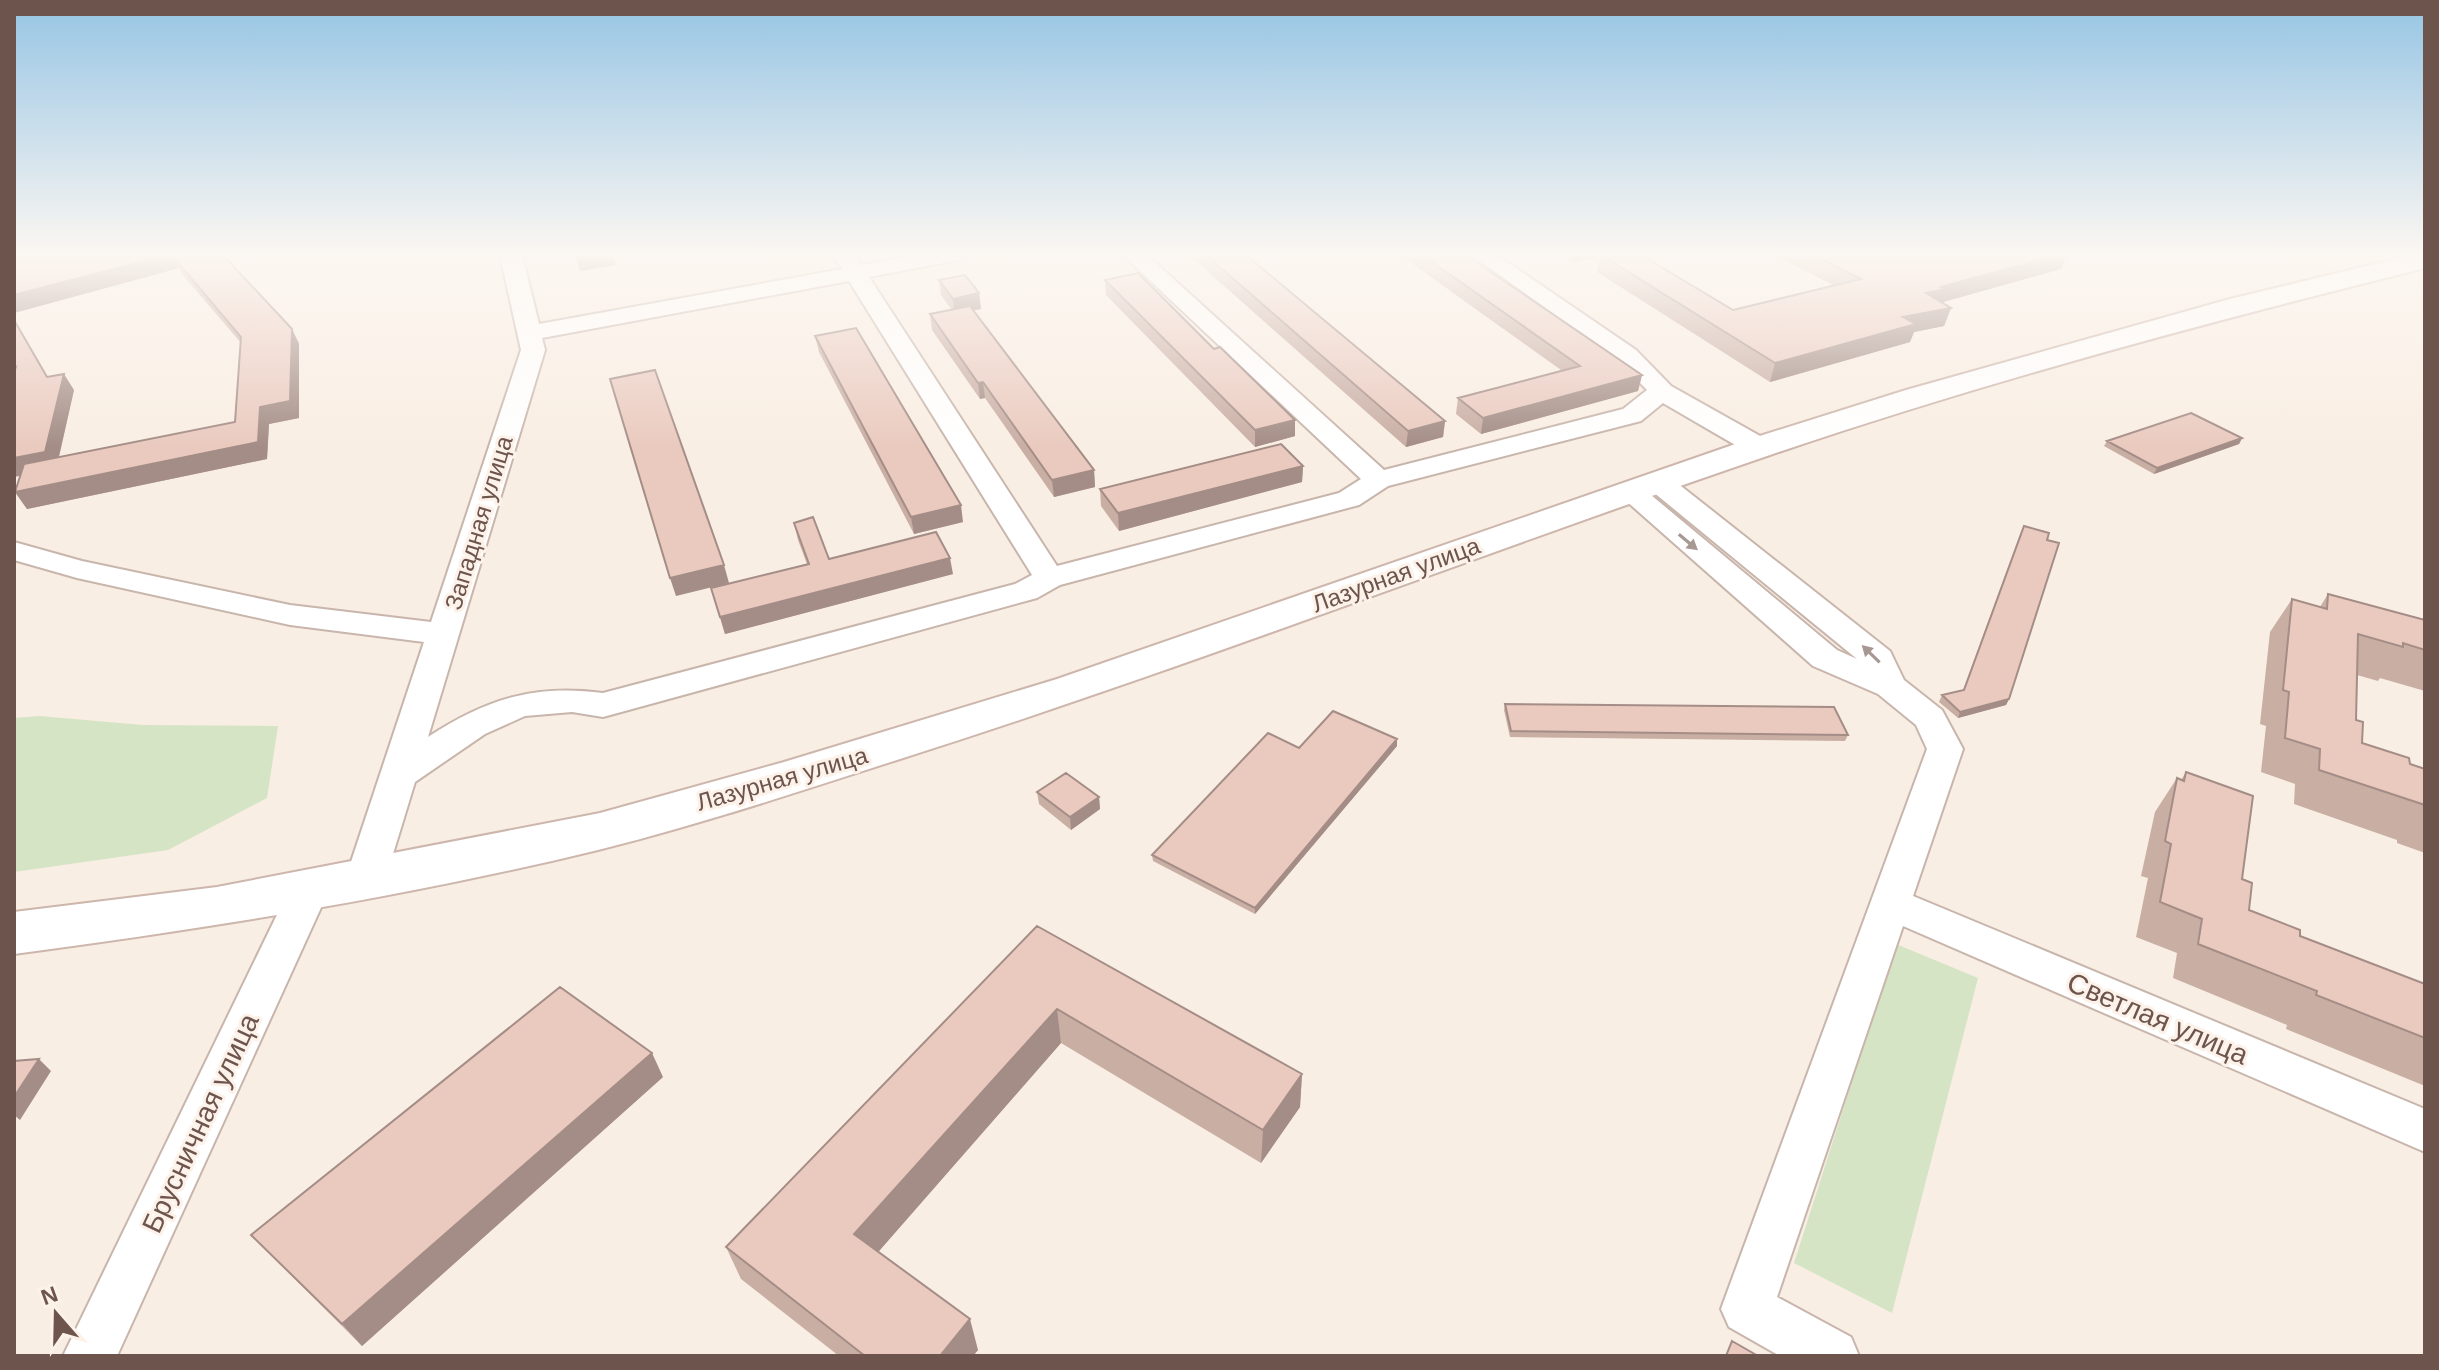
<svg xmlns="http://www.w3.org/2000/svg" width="2439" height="1370" font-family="Helvetica,sans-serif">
	<rect width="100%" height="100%" fill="#f9eee3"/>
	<path fill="#d5e4c4" d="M39,716l104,9 135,1 -11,72 -99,52 -154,22v-154z
		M1896,944l82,34 -86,335 -98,-50z"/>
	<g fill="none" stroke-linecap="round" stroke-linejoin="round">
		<defs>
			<path id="street" d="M500,255h22l17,69 303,-55 -9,-14h22l6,10 57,-10h46l-3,5 -8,1 -84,16 188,289 282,-73 22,-14 -238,-224h24l237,215 239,-61 24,-19 -29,-30 -146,-105h25l139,95 35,36 98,55 4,6 -4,6h-20l-86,-50 -22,18 -253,65 -29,19 -299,80 -23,13 -434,119 -31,-5 -47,4 -40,18 -70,48 -30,98 -6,11 -14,4 -14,-4 -6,-11 79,-238 -134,-17 -213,-47 -63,-18v-18l68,19 208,44 141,17 90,-272zM849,281l183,294 -17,9 -412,109c-69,-9 -117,6 -175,44l117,-387 -3,-12z
				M1657,473l10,2 223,176 14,29 38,30 21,39 -50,147 512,213v43l-522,-226 -126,371 74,40 8,19h-79l-51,-29 -8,-18 206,-560 -11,-24 -38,-31 -65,-28 -198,-175 4,-6 10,-3 10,3 198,165 20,9 -210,-172 -4,-6 4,-6z
				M309,875l14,4 6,11 -212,466h-54l226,-466 6,-11z"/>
			<path id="secondary" d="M2411,255h14v13c-220,55 -441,114 -655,187 -291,99 -577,211 -870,304 -100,32 -201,66 -302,91 -193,47 -388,78 -584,104v-42l203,-25 383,-74 184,-51 273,-83 690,-239 159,-50 324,-91z"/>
		</defs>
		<use href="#street" stroke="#c8b5ac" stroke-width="4"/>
		<use href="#secondary" stroke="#cdb6ac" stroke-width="4"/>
		<use href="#street" fill="#fff" fill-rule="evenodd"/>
		<use href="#secondary" fill="#fff" fill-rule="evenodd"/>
	</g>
	<path fill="#c9aea4" d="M174,255l3,4 115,70 7,15v74l-30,6 -2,35 -240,50 -12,-17 5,-16 -6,-157 33,58 27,13 -15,67 176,-35 6,-79 -59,-69 -3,-6 -165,45z
		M1189,255h57l199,166 -2,16 -37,10z
		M1400,255h66l176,120 -4,16 -157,43 -25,-20 2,-16 103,-28z
		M1561,255h80l92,55 100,-25 -59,-30h185l7,3 13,-3h88l-6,14 -119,33 9,6 -7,18 -30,6 -4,10 -140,40 -173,-110 3,-15 -28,6z
		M939,280l40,13 2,16 -7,1 120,160 1,17 -41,10 -69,-99 -5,1 -48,-69 -2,-16 22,-4 -11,-15z
		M1105,280l109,69 81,87 -40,11 -149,-152z
		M815,336l148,186 -49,12 -95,-182z
		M2242,438l-3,6 -85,30 -50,-28 3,-5z
		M1303,466l-1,16 -183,49 -18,-25 -1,-17z
		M794,523l35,36 124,15 -228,60 -14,-46 96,-24 -9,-24z
		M2021,532l26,8 -38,159 -3,6 -48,13 -19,-16 3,-7 21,-5z
		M2328,594l97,26v71l-45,-13 -2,3 -21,-6 -1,45 6,23 48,21 15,5v84l-28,-10v-3l-103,-36 1,-20 -34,-12 5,-46 -6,-2 10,-92 22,-33 28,8z
		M1505,704l343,31 -3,6 -335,-4 -6,-27z
		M1397,746l-142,168 -102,-53 -1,-6 147,-107z
		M2186,772l56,107 7,31 51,26 125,48v102l-139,-57 1,-4 -114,-47 4,-25 -41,-16 12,-59 -7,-2 14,-64 22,-34 4,2z
		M1037,792l62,5 1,12 -29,21 -32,-26z
		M1037,926l265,148 -2,33 -39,56 -200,-120 -183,209 100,98 -5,6h-134l-98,-77 -15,-32z
		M663,1077l-301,269 -111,-111z"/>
	<path fill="#a48d86" d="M167,255h7l6,11 -5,-7 4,9 -165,45v-18z
		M575,255h38l3,10 -36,6z
		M1574,255h26v2l-28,6z
		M2058,255h9l-6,14 -121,34 -14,-10 15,-6z
		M979,293l2,16 -26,5 -2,-15z
		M1951,308l-7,18 -30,6 -4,10 -140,40 5,-19 128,-46z
		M292,329l7,15v74l-30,6 -2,35 -240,50 -12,-17 243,-50 2,-35z
		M64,374l10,16 -18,79 -42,8v-19z
		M1642,375l-4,16 -157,43 2,-16z
		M983,382l2,16 -5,1 -2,-16z
		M1295,420v16l-40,11v-17z
		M1445,421l-2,16 -37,10 2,-16z
		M2242,438l-3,6 -85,30 3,-6z
		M1303,466l-1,16 -183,49 -1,-18z
		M1094,470l1,17 -41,10 -2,-17z
		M961,505l2,17 -49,12 -3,-17z
		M950,558l3,16 -228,60 -5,-17z
		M724,565l5,18 -53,13 -6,-18z
		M2009,699l-3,6 -48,13 2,-6z
		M1397,739v7l-142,168v-6z
		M1099,797l1,12 -29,21 -1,-13z
		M1057,1009l4,34 -195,223 -12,-32z
		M652,1053l11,24 -301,269 -20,-22z
		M39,1059l12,12 -31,49 -6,-5v-18z
		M1302,1074l-2,33 -39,56 2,-33z
		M970,1319l8,31 -5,6h-33z"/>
	<path fill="#eacabf" stroke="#a48d86" stroke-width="2" d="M14,255h153l-153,40z
		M193,255h30l69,74 -2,72 -30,6 -2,35 -243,50 9,-28 211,-42 6,-85 -66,-78z
		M1206,255h40l199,166 -37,10z
		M1422,255h44l176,120 -159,43 -25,-20 122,-32z
		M1601,255h40l92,55 128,-31 -48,-24h146l7,3 13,-3h79l-117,32 5,2 -20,4 25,15 -48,9 13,7 -141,39z
		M1138,273l76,76 6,-2 75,73 -40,10 -150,-150z
		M965,275l14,18 -26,6 -14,-19z
		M970,306l124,164 -42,10 -69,-98 -5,1 -48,-69z
		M14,320l33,57 17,-3 -19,78 -31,6v-85l2,-6 -2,1z
		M856,328l105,177 -50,12 -96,-181z
		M655,370l69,195 -54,13 -60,-199z
		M2191,413l51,25 -85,30 -50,-27z
		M1281,444l22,22 -185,47 -18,-24z
		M813,517l16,42 107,-27 14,26 -230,59 -9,-29 98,-24 -15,-41z
		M2024,526l25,7 -2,7 12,3 -50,156 -49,13 -18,-17 22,-5z
		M2328,594l97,26v30l-22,-7v4l-45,-13 -2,86 7,2 -1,21 47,15 1,6 15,5v36l-106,-35 1,-21 -35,-11 4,-46 -6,-2 9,-91 35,10z
		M1505,704l329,3 14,28 -337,-4z
		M1333,711l64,28 -142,169 -103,-53 116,-122 31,15z
		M2186,772l67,24 -11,83 10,4 -3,27 51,20v6l125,48v54l-109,-43 1,-4 -119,-47 4,-25 -42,-17 11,-58 -6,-3 12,-63 7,3z
		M1066,773l33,24 -29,20 -33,-25z
		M1037,926l265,148 -39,56 -206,-121 -203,225 116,85 -30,37h-75l-139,-109z
		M560,987l92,66 -310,271 -91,-89z
		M39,1059l-25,38v-36z
		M1732,1341l26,15h-32z"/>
	<defs><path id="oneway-solid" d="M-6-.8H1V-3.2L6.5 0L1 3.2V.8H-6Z" transform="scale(2)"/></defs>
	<g fill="#a79894">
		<use href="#oneway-solid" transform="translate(1688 542) rotate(40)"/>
		<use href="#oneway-solid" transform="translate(1871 654) rotate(-136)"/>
	</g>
	<linearGradient id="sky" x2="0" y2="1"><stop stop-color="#96c5e4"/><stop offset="0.57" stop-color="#fcf7f2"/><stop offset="1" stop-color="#fcf7f2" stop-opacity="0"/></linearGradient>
	<rect width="2439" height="447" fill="url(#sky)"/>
	<g text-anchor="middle" stroke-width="6" stroke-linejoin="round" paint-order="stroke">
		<g font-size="24" fill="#6d544d" stroke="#fcf2e9">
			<text transform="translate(479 523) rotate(-73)" y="8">Западная улица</text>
			<text transform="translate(1396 575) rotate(-20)" y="8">Лазурная улица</text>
			<text transform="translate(782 779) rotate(-16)" y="8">Лазурная улица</text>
		</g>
		<g font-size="28" fill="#6d544d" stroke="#fcf2e9">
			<text transform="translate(2158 1018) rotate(23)" y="10">Светлая улица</text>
			<text transform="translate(200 1123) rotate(-65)" y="10">Брусничная улица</text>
		</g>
	</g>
	<rect width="2439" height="1370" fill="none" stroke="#6d544d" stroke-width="32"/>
	<g transform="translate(56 1314) rotate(340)" stroke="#fcf2e9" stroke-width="6" paint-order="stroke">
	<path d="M0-6L14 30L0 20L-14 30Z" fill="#6d544d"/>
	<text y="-12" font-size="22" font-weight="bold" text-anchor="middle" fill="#6d544d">N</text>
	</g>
</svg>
